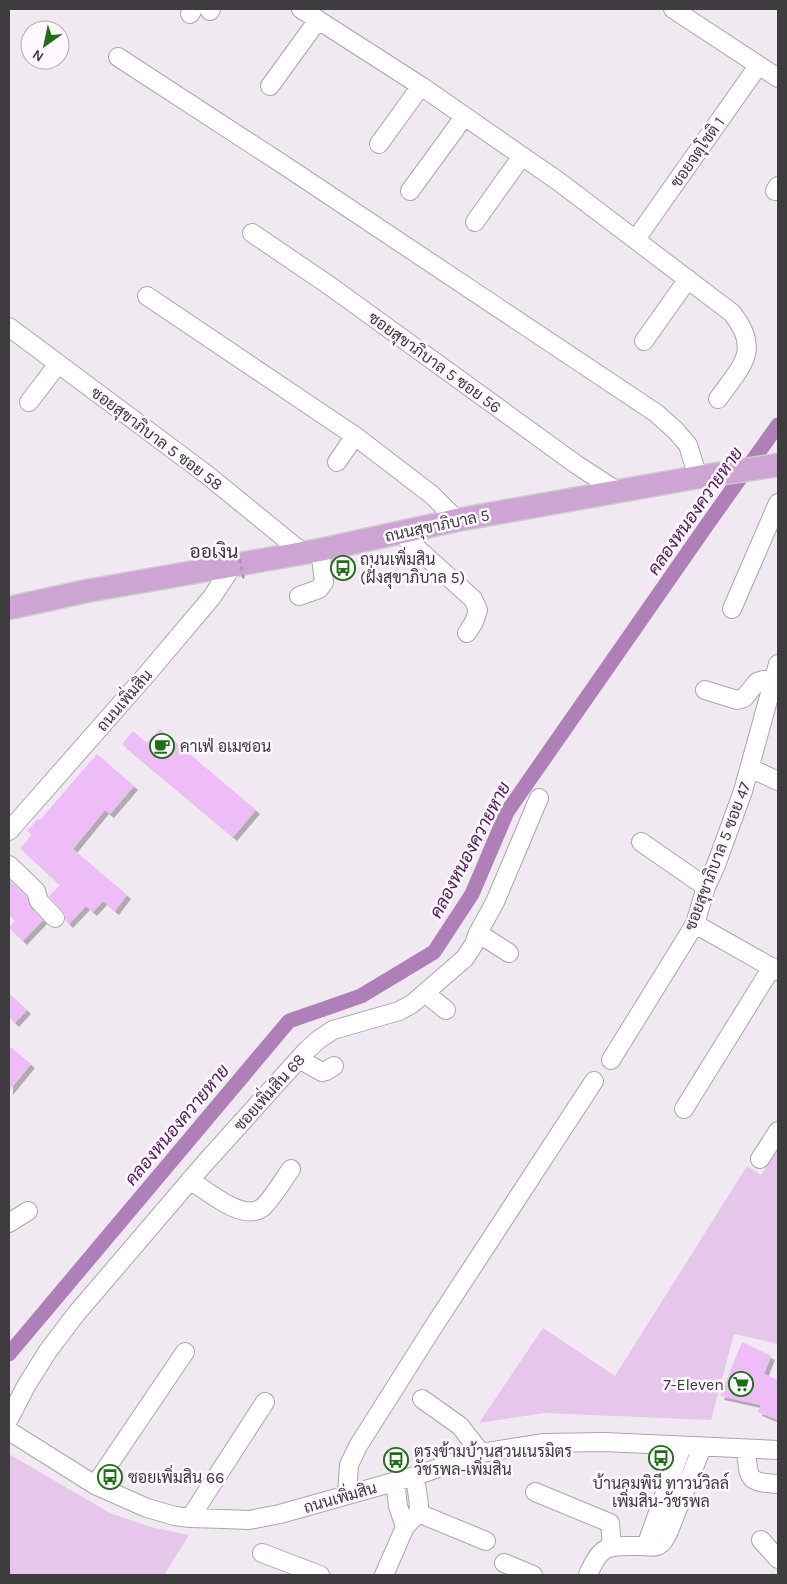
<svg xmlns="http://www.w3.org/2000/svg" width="787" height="1584" font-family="Karla,Sarabun,sans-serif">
	<defs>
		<filter id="shadow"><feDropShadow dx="4" dy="4" stdDeviation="0" flood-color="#0004"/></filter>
	</defs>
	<rect width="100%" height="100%" fill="#f1e9f2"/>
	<path fill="#e7c6ec" d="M778,1149v195l-44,-10 -23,86 -167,-7 -65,10 64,-95 72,48 132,-210 14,9z
		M9,1454l101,59 41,14 38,8 -25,40h-155z"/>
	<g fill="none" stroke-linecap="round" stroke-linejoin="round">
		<path stroke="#af7fb7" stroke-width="15" d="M9,1354l280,-333 72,-25 73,-44 38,-58 35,-82 202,-290 69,-97"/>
	</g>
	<path fill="#eebcf7" filter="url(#shadow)" d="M160,729l96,81 -23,27 -111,-93 11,-13 14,12z
		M97,754l37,32 -24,28 -5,-4 -32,39 54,46 -12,16 -12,-10 -10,11 -7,-6 -17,18 -4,-4v-5l-2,-4 -14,-15 11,-11 -40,-37 12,-13 -5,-4 11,-12 2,1z
		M9,880l18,17 4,11 12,12 -20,21 -14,-13 6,-7 -6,-6z
		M9,993l18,17 -12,13 -6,-6z
		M9,1046l22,18 -22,27z
		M742,1342l29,14 -7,18 14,6v40l-20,-8 3,-7 -41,-9z"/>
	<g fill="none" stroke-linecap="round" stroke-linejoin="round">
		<defs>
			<path id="minor" d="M301,9l120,77 137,95 174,132c30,38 9,53 -14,86
				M673,9l105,69
				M210,11l1,-2
				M190,14l3,-5
				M118,57l175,114 363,242 20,18 12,14 10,32
				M270,86l48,-66
				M379,144l42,-58
				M410,191l54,-74
				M775,191l3,-5
				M475,222l47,-66
				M252,233l78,53 247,179 40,26
				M636,239l122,-173
				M147,296l208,140 77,59 25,25
				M9,327l197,147 97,79
				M644,341l44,-62
				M29,402l29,-38
				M337,462l18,-26
				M399,532l74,67 5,11 -4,12 -7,11
				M299,596l20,-7 5,-7 -4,-32
				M732,609l46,-106
				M705,690l32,10 7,-2 13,-16 6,-2h10
				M750,768l28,13
				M9,831l138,-157 65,-77 21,-32
				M641,842l65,45
				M9,865l27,26 3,10 16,17
				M695,924l83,47
				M478,933l31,20
				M425,993l21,17
				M299,1059l23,13 4,-1 8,-5
				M611,1060l84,-136 11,-37 10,-22 27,-74 35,-127
				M684,1109l88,-142
				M760,1159l18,-28
				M190,1180c17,11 54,43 73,27 9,-8 21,-28 28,-38
				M9,1223l19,-12
				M422,1399l38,27 21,27
				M9,1419l17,-33 22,-35 28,-37 129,-151 101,-112 12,-11 15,-10 66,-19 13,-7 53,-46 9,-14 4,-11 17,-31 44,-104
				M9,1431l86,54 52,23 28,8 15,2 34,1 25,1 31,-6 135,-38 66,-23 63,-10 60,-1 174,8
				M746,1449c3,30 0,33 32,35
				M395,1481l3,25 7,21
				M95,1485l90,-133
				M535,1492l75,31 2,23
				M347,1494l2,-29 9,-19 74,-117 162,-248
				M418,1513l68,28
				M190,1518l75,-116
				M761,1540l17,19
				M646,1546l36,-100
				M262,1553l58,22
				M504,1563l29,12
				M384,1575l21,-48 13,-14 1,-8 -4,-29
				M588,1575c13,-32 21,-29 53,-29 4,0 11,2 16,0 6,-2 9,-9 12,-15l33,-84"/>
			<path id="major" d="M9,608l78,-17 233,-41 137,-30 241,-43 80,-12"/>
		</defs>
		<use href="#minor" stroke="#aba4ad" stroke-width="20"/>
		<use href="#major" stroke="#cdcccd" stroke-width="25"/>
		<use href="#minor" stroke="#fff" stroke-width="18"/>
		<use href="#major" stroke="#cda4d4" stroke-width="22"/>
		<path stroke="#a19ba1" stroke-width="2.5" stroke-dasharray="4 4" stroke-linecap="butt" d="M238,551l6,30"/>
	</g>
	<defs>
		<symbol id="bus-ring" viewBox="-11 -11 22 22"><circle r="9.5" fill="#fdf7fe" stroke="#1f6f15" stroke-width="1.5"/><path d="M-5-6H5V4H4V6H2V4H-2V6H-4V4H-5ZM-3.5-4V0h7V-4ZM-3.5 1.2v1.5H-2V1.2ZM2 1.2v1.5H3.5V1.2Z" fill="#1f6f15"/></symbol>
		<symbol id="cafe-ring" viewBox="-11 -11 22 22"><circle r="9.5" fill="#fdf7fe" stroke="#1f6f15" stroke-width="1.5"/><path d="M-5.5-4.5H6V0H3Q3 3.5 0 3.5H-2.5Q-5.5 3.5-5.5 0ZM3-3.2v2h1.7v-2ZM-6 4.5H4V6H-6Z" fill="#1f6f15"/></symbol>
		<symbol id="supermarket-ring" viewBox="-11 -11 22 22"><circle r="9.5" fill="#fdf7fe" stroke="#1f6f15" stroke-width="1.5"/><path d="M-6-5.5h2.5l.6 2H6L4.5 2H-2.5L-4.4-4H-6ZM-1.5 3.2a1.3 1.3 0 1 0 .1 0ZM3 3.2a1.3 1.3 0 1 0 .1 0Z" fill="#1f6f15"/></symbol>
	</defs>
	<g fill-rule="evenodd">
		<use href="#bus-ring" x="329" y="554" width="28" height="28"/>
		<use href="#cafe-ring" x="148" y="732" width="28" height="28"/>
		<use href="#supermarket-ring" x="727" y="1370" width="28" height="28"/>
		<use href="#bus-ring" x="647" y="1444" width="28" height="28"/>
		<use href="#bus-ring" x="382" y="1446" width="28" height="28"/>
		<use href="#bus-ring" x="96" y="1463" width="28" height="28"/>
	</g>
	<g text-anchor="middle" stroke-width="5" stroke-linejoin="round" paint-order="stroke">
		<g font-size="16" fill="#3f3c3f" stroke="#fdf7fe">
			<text transform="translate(697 152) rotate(-55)" y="6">ซอยจตุโชติ 1</text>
			<text transform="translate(435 362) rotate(36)" y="6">ซอยสุขาภิบาล 5 ซอย 56</text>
			<text transform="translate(157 438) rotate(37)" y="6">ซอยสุขาภิบาล 5 ซอย 58</text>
			<text transform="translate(437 525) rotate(-12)" y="6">ถนนสุขาภิบาล 5</text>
			<text transform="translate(124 700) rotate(-49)" y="6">ถนนเพิ่มสิน</text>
			<text transform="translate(717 856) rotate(-69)" y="6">ซอยสุขาภิบาล 5 ซอย 47</text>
			<text transform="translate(269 1092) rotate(-48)" y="6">ซอยเพิ่มสิน 68</text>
			<text transform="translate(340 1497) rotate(-16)" y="6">ถนนเพิ่มสิน</text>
		</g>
		<g font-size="16" fill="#3f3c3f" stroke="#fdf7fe" text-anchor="start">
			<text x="360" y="565">ถนนเพิ่มสิน<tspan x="360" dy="18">(ฝั่งสุขาภิบาล 5)</tspan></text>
			<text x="180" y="752">คาเฟ่ อเมซอน</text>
			<text x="724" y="1390" text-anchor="end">7-Eleven</text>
			<text x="414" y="1457">ตรงข้ามบ้านสวนเนรมิตร<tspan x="414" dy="18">วัชรพล-เพิ่มสิน</tspan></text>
			<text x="128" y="1483">ซอยเพิ่มสิน 66</text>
			<text x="661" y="1489" text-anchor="middle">บ้านลุมพินี ทาวน์วิลล์<tspan x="661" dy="18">เพิ่มสิน-วัชรพล</tspan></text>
		</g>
		<g font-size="18" font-style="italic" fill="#52175c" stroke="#fdf7fe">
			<text transform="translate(695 511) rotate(-55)" y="6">คลองหนองควายหาย</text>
			<text transform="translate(470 850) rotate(-62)" y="6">คลองหนองควายหาย</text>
			<text transform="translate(177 1125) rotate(-50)" y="6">คลองหนองควายหาย</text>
		</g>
		<g font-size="19" fill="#3b353c" stroke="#fdf7fe">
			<text x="214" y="558">ออเงิน</text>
		</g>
	</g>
	<rect width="787" height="1584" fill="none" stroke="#3f3c3f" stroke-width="20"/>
	<g transform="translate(45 45) rotate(213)"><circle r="24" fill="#fdf7fe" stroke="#b1acb2"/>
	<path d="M0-4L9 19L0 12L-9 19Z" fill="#1f6f15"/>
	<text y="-8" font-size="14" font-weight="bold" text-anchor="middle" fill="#3f3c3f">N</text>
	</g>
</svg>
